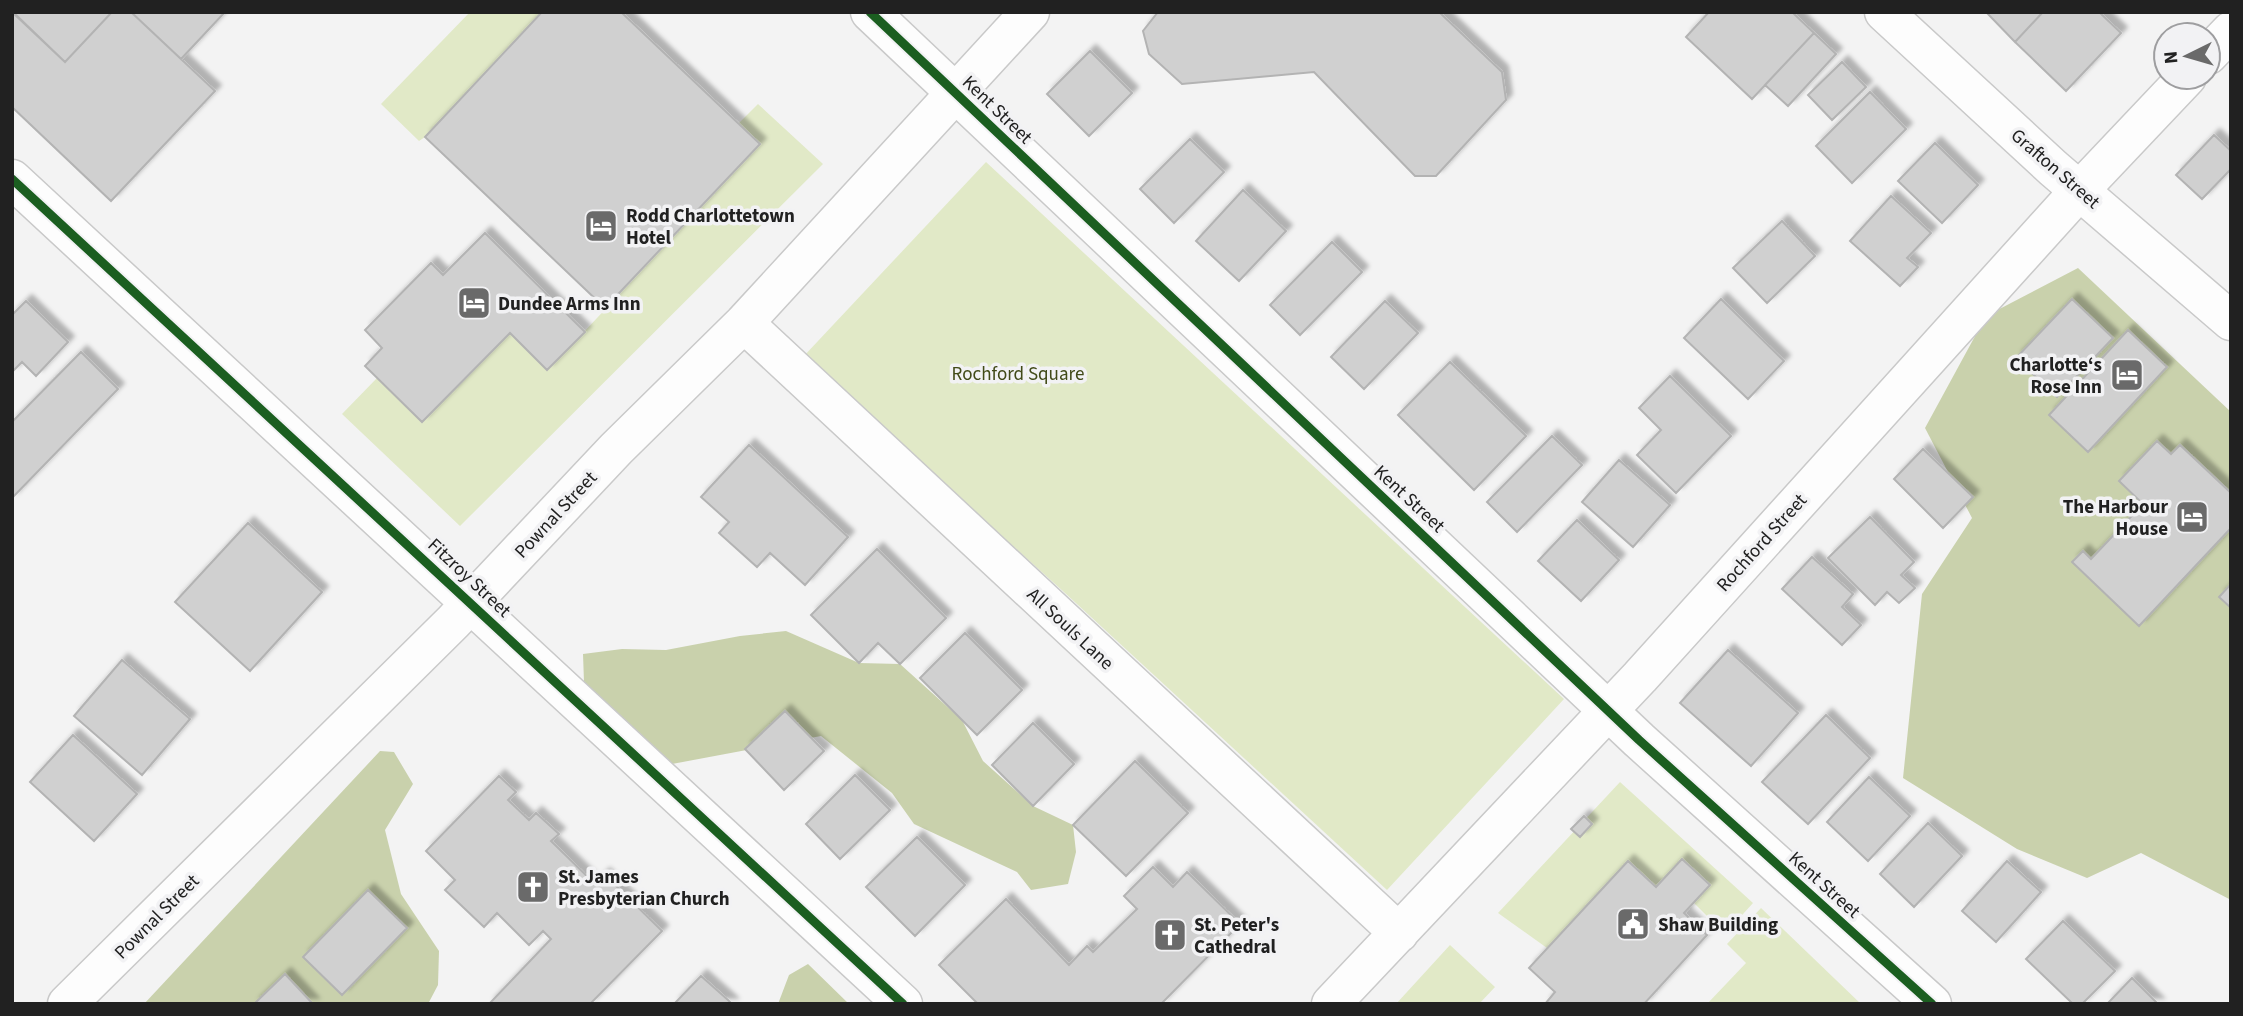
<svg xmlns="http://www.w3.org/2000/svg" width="2243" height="1016" font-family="'Source Sans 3',sans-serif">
	<defs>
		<filter id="shadow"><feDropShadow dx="6" dy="-6" stdDeviation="2" flood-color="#0004"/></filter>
	</defs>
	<rect width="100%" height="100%" fill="#f3f3f3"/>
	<path fill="#e1e9c7" d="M470,12h72l-117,125 -6,4 -38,-37z
		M758,104l65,60 -363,362 -118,-112 35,-36 45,44 88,-89 38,37 212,-225 -22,-21z
		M986,162l578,537 -177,191 -322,-297 -262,-236z
		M1620,782l133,121 -28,31 -31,-31 16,-18 -28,-26 -26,28 -28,-26 -81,87 -49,-35z
		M1761,908l100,96h-154l39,-41 -19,-19z
		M1450,945l45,42 -16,17h-83z"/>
	<path fill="#c9d1ac" d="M2078,268l153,144v488l-90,-47 -54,25 -70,-29 -114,-71 19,-184 50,-76 -47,-90 61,-112z
		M786,631l73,32 41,1 62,56 21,41 50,45 40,19 3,27 -8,32 -37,6 -14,-18 -103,-48 -22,-31 -71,-57 -149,28 -52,-43 -36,-39 -1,-28 39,-5 44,1 74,-14z
		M380,751l14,1 19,32 -28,46 16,64 38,57 -1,34 -10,19h-284z
		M808,964l41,40h-71l11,-29z"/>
	<path fill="#d0d0d0" stroke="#b3b3b3" stroke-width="2" filter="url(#shadow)" d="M12,12l53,50 47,-50h19l84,79 -104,110 -99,-94z
		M13,12h99l-47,50z
		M131,12h94l-44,47z
		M542,12h79l139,132 -155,164 -180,-171z
		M1158,12h281l63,60 4,28 -70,76h-21l-101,-104 -132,12 -33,-30 -6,-23z
		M1709,12h83l22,21 -62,66 -66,-62z
		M1986,12h57l-28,30z
		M2043,12h56l22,21 -55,58 -51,-49z
		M1814,33l22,21 -48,52 -23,-21z
		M1090,51l42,42 -43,43 -42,-42z
		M1842,62l24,25 -34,33 -24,-25z
		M1870,92l36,37 -54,54 -36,-37z
		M2214,135l17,16v18l-29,30 -26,-24z
		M1190,139l34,33 -50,51 -34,-34z
		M1935,143l43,42 -36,38 -44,-42z
		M1243,190l43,41 -47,50 -43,-40z
		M1891,196l40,37 -24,25 11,9 -18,19 -50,-45z
		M1782,221l33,35 -48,47 -34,-35z
		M485,233l100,99 -38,38 -37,-37 -88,89 -57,-56 17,-18 -17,-18 66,-67 12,12z
		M1332,242l30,30 -62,63 -30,-30z
		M1721,299l63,62 -36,38 -64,-61z
		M2072,299l41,39 -56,59 -41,-39z
		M26,301l42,41 -32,34 -14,-14 -10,10v-57z
		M1385,301l33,32 -54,56 -33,-32z
		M2128,330l39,37 -79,85 -39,-37z
		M81,352l37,37 -106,109v-76z
		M1450,362l76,74 -52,54 -76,-75z
		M1670,376l61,60 -55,57 -39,-38 24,-25 -22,-22z
		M1552,436l30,29 -65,67 -30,-30z
		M2157,441l14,13 9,-9 51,48v35l-92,98 -67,-64 11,-11 8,8 52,-55 -24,-23z
		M749,445l99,92 -43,48 -35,-32 -13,14 -38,-34 10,-11 -28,-25z
		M1923,449l50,48 -30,31 -49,-49z
		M1619,460l51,45 -37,42 -51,-45z
		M1870,517l44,45 -13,13 14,13 -16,15 -12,-11 -12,13 -47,-47z
		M1577,520l42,40 -38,41 -43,-40z
		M248,523l74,69 -72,79 -75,-69z
		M877,549l69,69 -46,46 -22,-21 -19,20 -48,-48z
		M1812,557l41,37 -11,13 19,18 -19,20 -60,-56z
		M2231,584v24l-12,-11z
		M965,633l57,57 -45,45 -57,-57z
		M1728,650l70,63 -47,53 -71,-63z
		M122,660l68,59 -48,56 -68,-59z
		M785,711l39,40 -40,39 -39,-41z
		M1826,715l44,43 -62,66 -46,-42z
		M1033,723l41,41 -41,42 -41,-41z
		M73,735l64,59 -43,47 -64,-59z
		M1135,761l53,52 -62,63 -53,-51z
		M855,775l35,35 -50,49 -34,-35z
		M499,776l17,16 -8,8 21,20 7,-7 23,21 -8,7 44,43 9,-10 58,57 -72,73h-101l62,-65 -8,-8 -14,14 -32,-32 -13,14 -39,-37 10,-10 -29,-29z
		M1869,777l41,39 -42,45 -41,-39z
		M1584,816l8,8 -12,13 -9,-8z
		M1928,823l34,33 -48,51 -34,-33z
		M917,837l48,48 -50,51 -49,-49z
		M1682,859l28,26 -26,28 23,22 -63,69h-99l10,-12 -26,-24 99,-107 28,26z
		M2007,861l34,31 -45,50 -34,-31z
		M1153,867l20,20 14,-15 53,52 -79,80h-183l-39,-39 67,-66 63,66 18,-19 6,6 44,-43 -13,-13z
		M368,890l39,38 -65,67 -39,-38z
		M2063,921l52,50 -33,33h-9l-47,-45z
		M285,974l28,30h-59z
		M701,976l27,24 4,4h-58z
		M2132,978l26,26h-51z"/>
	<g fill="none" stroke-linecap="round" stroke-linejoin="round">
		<defs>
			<path id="minor" d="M870,12l769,728 293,264
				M1884,12l169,156 178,153
				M2208,55l23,-24
				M12,179l891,825
				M744,323l655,610
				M67,1004l386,-382 163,-173 128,-126 286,-311
				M1331,1004l309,-327 440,-487 107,-113"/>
		</defs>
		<use href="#minor" stroke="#c9c9c9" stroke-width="41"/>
		<use href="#minor" stroke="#fdfdfd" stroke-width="38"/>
		<defs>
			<path id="cycleway" d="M870,12l769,728 293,264
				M12,179l891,825"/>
		</defs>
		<use href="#cycleway" stroke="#f2f2f4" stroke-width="13"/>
		<use href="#cycleway" stroke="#1b5e20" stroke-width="9"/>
	</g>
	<defs>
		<symbol id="hotel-square" viewBox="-11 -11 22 22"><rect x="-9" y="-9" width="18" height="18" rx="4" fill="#6a6a6a" stroke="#f2f2f4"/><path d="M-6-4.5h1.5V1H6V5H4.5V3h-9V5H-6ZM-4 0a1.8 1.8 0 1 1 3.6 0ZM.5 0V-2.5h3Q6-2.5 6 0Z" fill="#fff"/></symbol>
		<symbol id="church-square" viewBox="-11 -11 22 22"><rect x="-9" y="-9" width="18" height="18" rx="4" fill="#6a6a6a" stroke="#f2f2f4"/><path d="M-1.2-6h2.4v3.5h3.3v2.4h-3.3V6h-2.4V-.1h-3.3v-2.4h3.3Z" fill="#fff"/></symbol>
		<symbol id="civic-square" viewBox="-11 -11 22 22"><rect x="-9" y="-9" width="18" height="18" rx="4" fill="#6a6a6a" stroke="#f2f2f4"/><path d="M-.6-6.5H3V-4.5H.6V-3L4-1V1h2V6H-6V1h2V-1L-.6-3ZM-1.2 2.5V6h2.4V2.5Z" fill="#fff"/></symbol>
	</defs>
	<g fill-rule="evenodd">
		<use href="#hotel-square" x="582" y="207" width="38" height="38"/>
		<use href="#hotel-square" x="455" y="284" width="38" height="38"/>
		<use href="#hotel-square" x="2108" y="356" width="38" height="38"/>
		<use href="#hotel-square" x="2173" y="498" width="38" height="38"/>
		<use href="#church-square" x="514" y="868" width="38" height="38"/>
		<use href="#civic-square" x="1614" y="905" width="38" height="38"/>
		<use href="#church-square" x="1151" y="916" width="38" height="38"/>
	</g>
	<g text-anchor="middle" stroke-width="7" stroke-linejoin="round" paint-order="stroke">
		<g font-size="19" fill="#212121" stroke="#f2f2f4">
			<text transform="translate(998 109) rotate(44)" y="7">Kent Street</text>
			<text transform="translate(2056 168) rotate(41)" y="7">Grafton Street</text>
			<text transform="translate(1410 498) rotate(43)" y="7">Kent Street</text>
			<text transform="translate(555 514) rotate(-47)" y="7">Pownal Street</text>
			<text transform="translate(1761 542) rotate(-48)" y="7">Rochford Street</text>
			<text transform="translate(470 577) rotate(43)" y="7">Fitzroy Street</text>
			<text transform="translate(1071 628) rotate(43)" y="7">All Souls Lane</text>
			<text transform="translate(1825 884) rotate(42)" y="7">Kent Street</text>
			<text transform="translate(156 916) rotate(-45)" y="7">Pownal Street</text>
		</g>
		<g font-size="19" font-weight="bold" fill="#212121" stroke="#f2f2f4" text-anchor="start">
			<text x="626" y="222">Rodd Charlottetown<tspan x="626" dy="22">Hotel</tspan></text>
			<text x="498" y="310">Dundee Arms Inn</text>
			<text x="2102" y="371" text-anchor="end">Charlotte‘s<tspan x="2102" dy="22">Rose Inn</tspan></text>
			<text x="2168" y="513" text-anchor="end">The Harbour<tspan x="2168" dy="22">House</tspan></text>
			<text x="558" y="883">St. James<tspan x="558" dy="22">Presbyterian Church</tspan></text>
			<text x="1194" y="931">St. Peter's<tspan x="1194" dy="22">Cathedral</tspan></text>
			<text x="1658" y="931">Shaw Building</text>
		</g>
		<g font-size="19" fill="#414a18" stroke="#f2f2f4">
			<text x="1018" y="380">Rochford Square</text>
		</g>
	</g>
	<rect width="2243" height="1016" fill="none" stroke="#212121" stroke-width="28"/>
	<g transform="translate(2187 56) rotate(265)"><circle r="33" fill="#f2f2f4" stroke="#9e9ea0" stroke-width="2"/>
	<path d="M0-5L12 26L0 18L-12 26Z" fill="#6a6a6a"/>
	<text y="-10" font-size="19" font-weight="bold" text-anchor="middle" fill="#212121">N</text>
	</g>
</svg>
